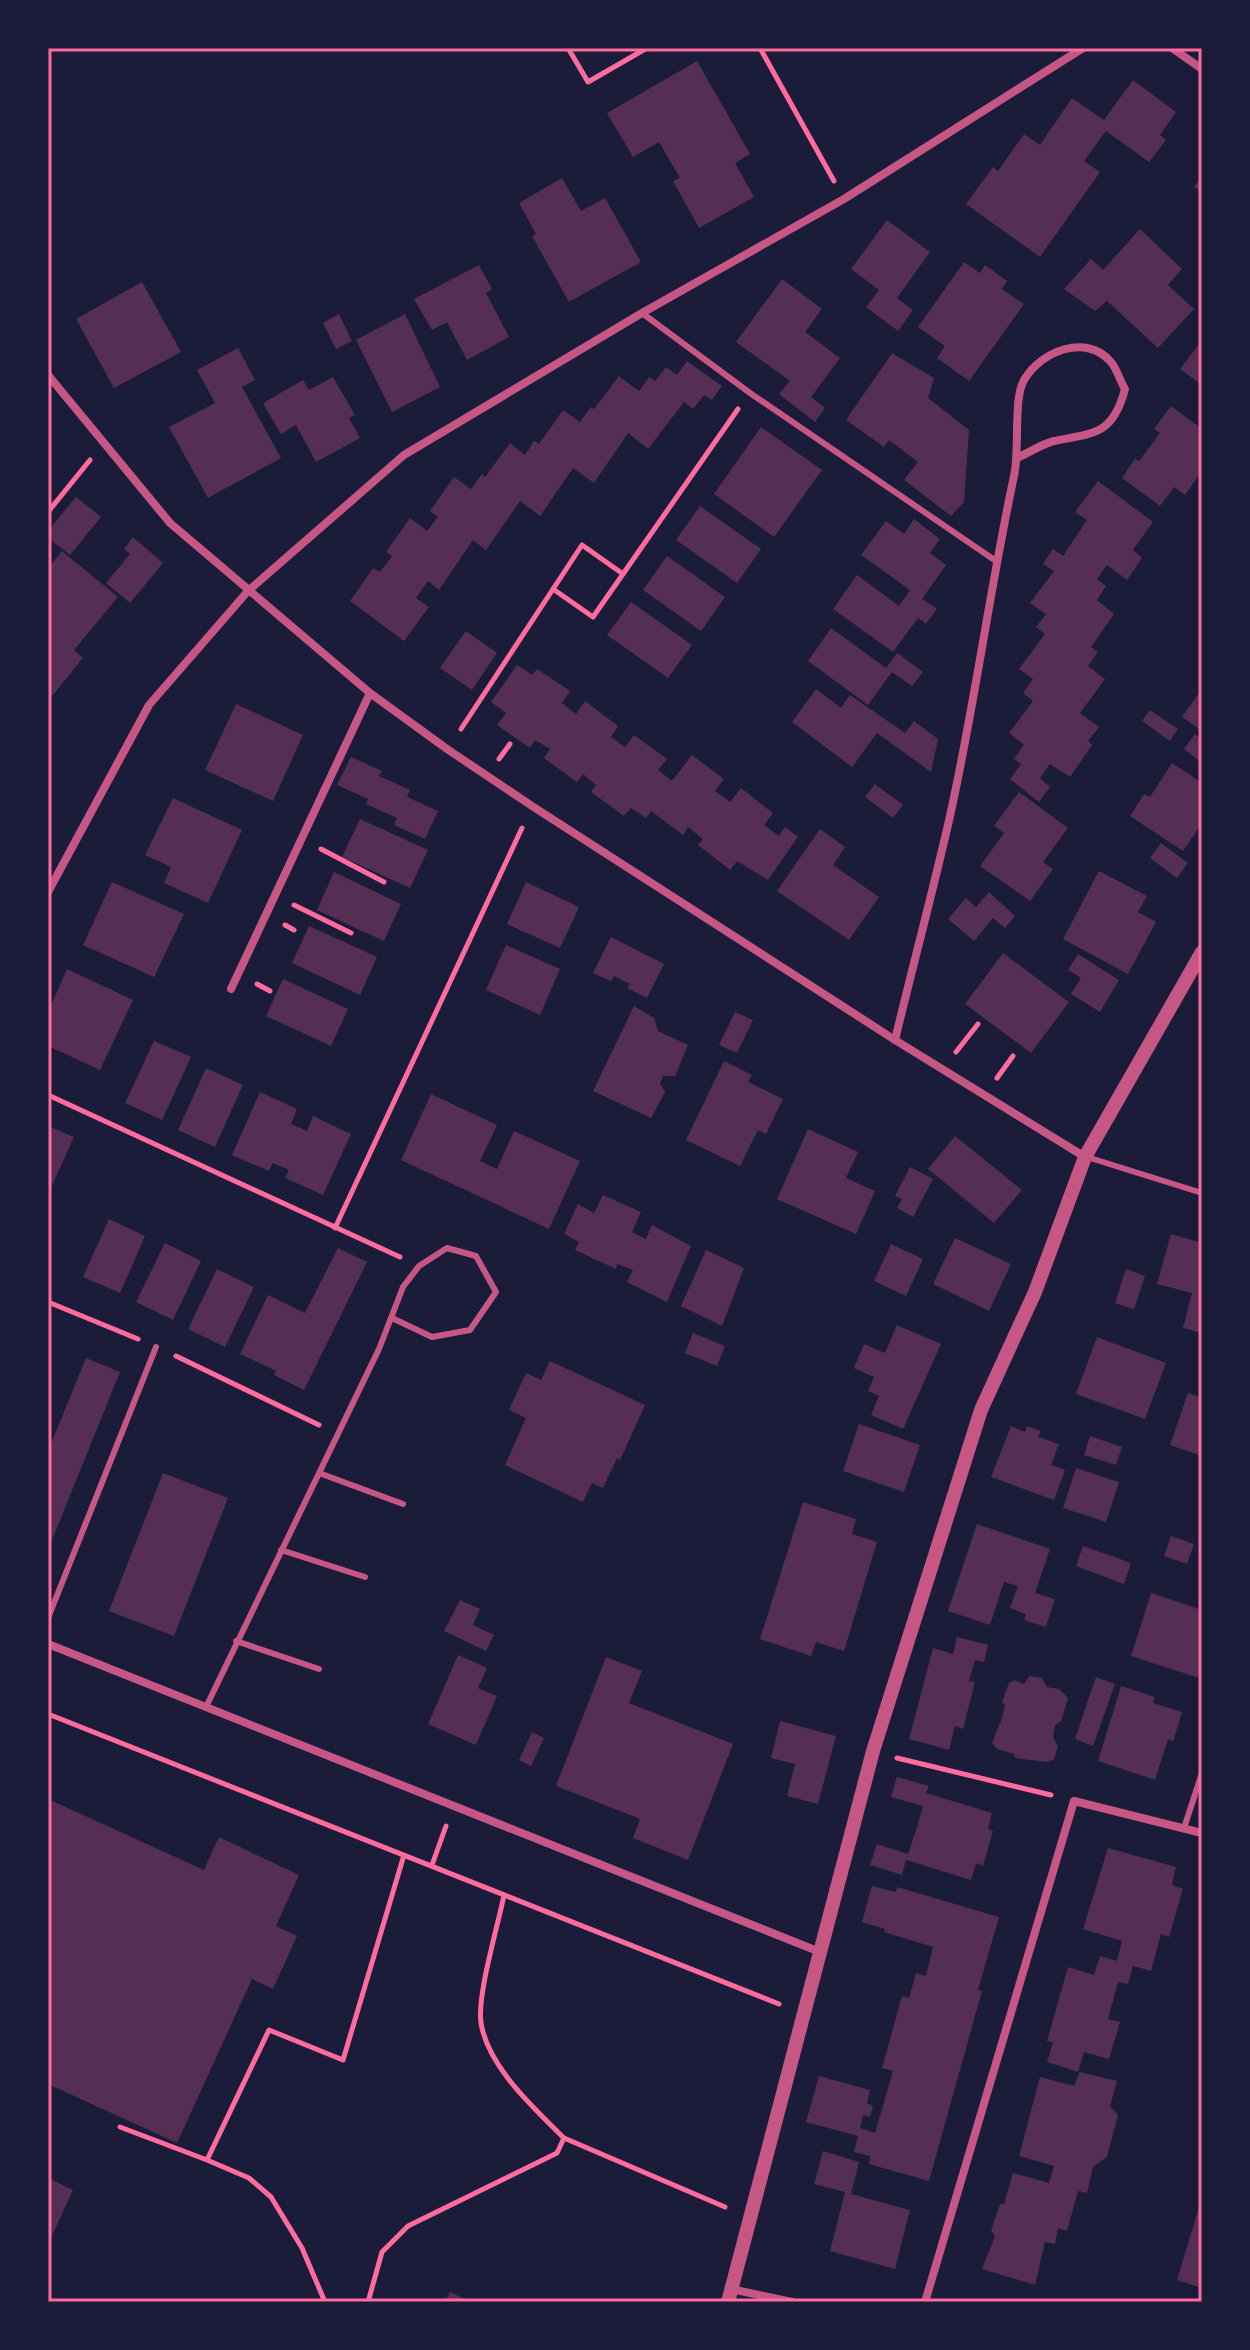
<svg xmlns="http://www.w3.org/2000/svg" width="1250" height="2350" font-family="'Exo 2',sans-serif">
	<rect width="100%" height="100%" fill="#1b1b3a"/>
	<path fill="#542f53" d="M697,61l53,93 -15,9 19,34 -55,31 -26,-47 7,-3 -21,-36 -26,15 -26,-44z
		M1133,80l43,32 -16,23 6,5 -17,22 -43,-31 -22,30 16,11 -60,85 -74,-53 27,-37 5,4 26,-37 16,11 32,-47 32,22z
		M1202,176v16l-8,-5z
		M562,178l19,33 24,-13 36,64 -72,40 -37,-66 4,-2 -17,-31z
		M887,220l43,32 -33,46 16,12 -15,21 -32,-24 13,-17 -28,-21z
		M1140,229l42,40 -14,16 26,24 -36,39 -51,-47 -12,10 -31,-22 27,-30 12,11z
		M964,262l16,11 5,-8 22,16 -5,8 22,15 -55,77 -32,-23 8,-12 -27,-19z
		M479,265l13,24 -6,4 23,44 -42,23 -20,-38 -15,8 -18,-31z
		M782,279l40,30 -17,23 35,26 -29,39 14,11 -10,14 -36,-28 11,-13 -54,-39z
		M142,282l39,70 -67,36 -38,-69z
		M339,314l13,27 -16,8 -13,-26z
		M405,314l35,73 -48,25 -36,-72z
		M1202,340v45l-22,-16z
		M238,348l17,32 -13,7 39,71 -73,40 -39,-71 46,-24 -18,-33z
		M892,353l42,25 -6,20 41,32 -5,72 -13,14 -47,-36 14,-18 -29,-22 -5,7 -38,-27z
		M687,361l35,25 -10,14 -8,-5 -11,14 -9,-7 -36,47 -20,-16 -34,50 -21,-15 -33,48 -20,-15 -34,49 -13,-10 -34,50 -11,-9 -12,17 13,9 -25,34 -54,-40 23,-33 7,4 12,-16 -6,-4 24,-34 17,13 11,-14 -8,-6 24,-34 17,12 11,-15 3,3 25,-34 15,12 9,-14 5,3 24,-34 17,12 11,-15 3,2 25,-33 20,15 10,-14 6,4 11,-14 11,8z
		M333,377l22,38 -6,3 11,20 -44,24 -20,-37 -15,9 -18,-31 40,-23 6,10z
		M1171,406l31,23v42l-17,24 -11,-8 -14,19 -38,-28 13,-19 4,2 21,-28 -6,-4z
		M761,427l61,43 -48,67 -60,-43z
		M1098,481l55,41 -20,28 9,8 -15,22 -20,-15 -10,14 9,7 -9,14 17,14 -23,33 7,5 -10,14 17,13 -25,34 19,14 -11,14 4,4 -22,32 -20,-13 -10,14 10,9 -11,15 -29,-23 11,-15 -7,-5 10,-14 -15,-12 24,-32 -10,-8 10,-14 -14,-10 26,-35 -9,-7 10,-13 -16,-11 24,-32 -11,-7 10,-15 10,7 24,-36 -12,-8z
		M76,497l25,20 -31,38 -22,-17v-7z
		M700,506l61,43 -24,34 -61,-43z
		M914,519l26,20 -10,14 16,12 -24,34 15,10 -11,15 -8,-6 -25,34 -60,-43 24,-34 42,31 11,-16 -49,-35 25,-34 18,13z
		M133,537l30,26 -33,40 -24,-20 24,-29 -6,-5z
		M62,551l56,46 -44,53 9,8 -35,43v-133z
		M667,556l58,41 -24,34 -58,-41z
		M631,602l61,43 -24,33 -61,-43z
		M831,628l55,40 11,-15 26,19 -11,14 -20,-14 -24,33 -60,-44z
		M466,631l31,22 -25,37 -32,-22z
		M517,665l15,10 5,-6 33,22 -8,12 14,11 9,-13 33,25 -7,11 14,10 9,-12 33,24 -9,11 14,11 20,-26 32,24 -9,12 15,11 11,-14 32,25 -9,12 15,11 6,-9 13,10 -30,43 -31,-19 -7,9 -32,-25 5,-6 -15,-12 -5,8 -32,-24 -5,7 -15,-10 -7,8 -33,-24 5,-7 -13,-11 -6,8 -33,-24 6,-9 -15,-9 -5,8 -33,-23 9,-12 -15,-11z
		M816,689l25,19 9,-13 55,38 9,-12 24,18 -7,33 -54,-39 -25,34 -60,-45z
		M1202,689v42l-20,-14z
		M236,704l67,31 -30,66 -68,-31z
		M1150,710l28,19 -8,12 -28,-20z
		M1195,734l7,5v24l-18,-14z
		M351,757l31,14 -3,5 31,14 -3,7 31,14 -13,28 -31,-14 3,-7 -31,-14 2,-5 -31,-14z
		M1172,763l30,20v40l-19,28 -53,-35 14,-22 6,3z
		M875,784l28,21 -10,13 -28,-21z
		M1019,792l49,36 -25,34 10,7 -23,32 -50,-35 24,-33 -10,-7z
		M173,798l69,32 -34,73 -44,-20 7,-16 -26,-12z
		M360,819l68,31 -18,38 -68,-31z
		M820,829l25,18 -12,18 46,32 -30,43 -72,-49z
		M1161,843l27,20 -11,15 -27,-20z
		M1099,871l48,25 -9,16 18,10 -28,52 -65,-35z
		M334,872l67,32 -17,37 -67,-31z
		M112,882l72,32 -30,63 -71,-32z
		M526,882l53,25 -19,41 -53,-24z
		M989,892l26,24 -10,12 -12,-10 -19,23 -26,-22 18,-21 10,9z
		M309,926l68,31 -17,38 -68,-32z
		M611,937l53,27 -17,34 -20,-10 3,-4 -16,-8 -3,5 -18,-8z
		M506,945l54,24 -20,46 -54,-25z
		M1003,953l66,49 -38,51 -66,-49z
		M1078,954l41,26 -19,32 -29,-18 10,-16 -13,-8z
		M67,969l66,31 -33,70 -52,-24v-34z
		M283,979l65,30 -17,37 -65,-30z
		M634,1006l20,12 4,13 30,14 -13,31h-12l-3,8 5,8 -14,26 -58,-27z
		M735,1012l18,8 -16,33 -18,-8z
		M154,1041l37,16 -29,63 -37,-17z
		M724,1061l28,14 -4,7 35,17 -17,35 -8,-4 -18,36 -54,-26z
		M206,1068l37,17 -28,62 -37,-17z
		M260,1092l37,17 -6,15 16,7 6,-15 38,18 -28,61 -38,-17 4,-8 -16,-7 -4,8 -37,-16z
		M431,1094l66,31 -17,36 17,8 17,-38 66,30 -31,68 -148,-69z
		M48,1126l26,11 -26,57z
		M808,1129l50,23 -12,26 29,13 -19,43 -79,-35z
		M955,1136l67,54 -28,33 -66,-54z
		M910,1167l23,12 -20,38 -16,-9 5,-9 -7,-3z
		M603,1195l38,17 -9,20 14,7 6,-14 39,21 -24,56 -40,-20 6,-12 -16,-6 -1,5 -41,-19 4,-8 -15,-8 14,-30 16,9z
		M109,1219l36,17 -25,57 -37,-16z
		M1171,1234l31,9v90l-19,-5 9,-35 -35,-9z
		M955,1238l56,26 -22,47 -56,-27z
		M165,1243l36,18 -28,59 -37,-18z
		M891,1244l32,15 -17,37 -32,-15z
		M338,1248l29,14 -63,128 -30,-15 2,-4 -36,-17 28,-59 37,18z
		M706,1250l38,18 -22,58 -41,-20z
		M217,1269l37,18 -29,60 -37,-18z
		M1126,1269l19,7 -11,33 -19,-6z
		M897,1325l44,19 -38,85 -32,-14 8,-19 -11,-5 6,-14 -20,-9 10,-24 21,9z
		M693,1333l32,13 -8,20 -32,-13z
		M1097,1337l69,26 -21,56 -69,-25z
		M86,1358l34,14 -72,178v-99z
		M550,1361l95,44 -25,55 -3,-2 -14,30 -11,-5 -9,19 -78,-37 21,-47 -17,-8 17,-37 15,7z
		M1188,1393l14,5v58l-32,-11z
		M859,1424l61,21 -16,47 -61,-21z
		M1011,1426l14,6 2,-6 14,5 -3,6 21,7 -8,21 14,5 -11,30 -63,-23z
		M1090,1436l32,11 -6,18 -32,-10z
		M1076,1468l43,14 -13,40 -43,-14z
		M163,1473l65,25 -54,138 -65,-25z
		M803,1502l53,17 -4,15 25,8 -33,109 -28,-9 -5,14 -51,-17z
		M977,1524l73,25 -15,44 20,6 -9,28 -22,-7 2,-6 -16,-6 8,-22 -14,-4 -14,43 -42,-14z
		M1171,1536l23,8 -7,20 -23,-8z
		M1083,1546l48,17 -7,21 -48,-18z
		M1151,1593l51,17v60l-3,8 -68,-22z
		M460,1600l20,9 -7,16 21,10 -8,16 -42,-20z
		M957,1637l31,8 -4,17 -9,-2 -6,21 6,1 -12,47 -8,-3 -6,24 -40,-11 24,-91 20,6z
		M458,1655l29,13 -9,20 19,8 -21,49 -48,-21z
		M606,1657l36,14 -13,32 104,41 -45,116 -55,-22 7,-19 -84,-33z
		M1029,1676l13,2 5,9 12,2 9,9 -7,23 -6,4 -2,12 5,9 -4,13 -7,3 -32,-4 -1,-4 -17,-5 -5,-6 10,-25 3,-13 -3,-3 7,-19 5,-3 10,4z
		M1096,1677l19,7 -22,62 -18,-7z
		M1121,1686l34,11 -2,6 29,9 -9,29 -5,-2 -13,41 -57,-19z
		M780,1721l56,15 -18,68 -31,-8 8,-32 -24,-6z
		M532,1732l12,6 -13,28 -12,-6z
		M897,1777l32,9 -3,7 66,20 -4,16 5,2 -10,35 -7,-3 -5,17 -65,-20 -4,15 -32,-10 7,-21 31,10 9,-27 6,-21 -32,-9z
		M48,1799l156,71 15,-33 80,38 -23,51 21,10 -24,53 -21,-10 -75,164 -129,-59z
		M1108,1848l68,19 -4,18 11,4 -14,48 -8,-3 -10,37 -18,-5 -5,18 -10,-2 -10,37 12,3 -11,37 -25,-7 -6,20 -31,-10 6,-20 -6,-1 21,-74 26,8 6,-19 17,5 5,-20 -39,-12z
		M872,1886l24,6 1,-5 102,30 -21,73 4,1 -53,190 -60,-17 1,-8 -16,-4 4,-16 -52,-14 13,-46 51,14 -3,13 6,3 -3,11 -7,-2 -3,13 15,5 18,-62 -11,-3 20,-72 7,2 7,-25 10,3 7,-29 -49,-15 1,-3 -23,-7z
		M1080,2072l37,9 -7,25 8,9 -11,42 -14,10 -6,26 -9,-2 -11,40 -9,-3 -3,16 -10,-2 -10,43 -53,-16 13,-33 -4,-6 9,-26h4l9,-31 36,10 5,-17 -35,-10 21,-79 34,9z
		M823,2151l36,11 -8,32 59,16 -15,59 -65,-18 15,-59 -31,-8z
		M48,2178l25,12 -25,54z
		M1202,2197v91l-25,-8z
		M450,2292l22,10h-27z"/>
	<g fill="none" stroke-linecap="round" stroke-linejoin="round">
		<path stroke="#ff6b9d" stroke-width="5" d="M568,48l20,34 59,-34
			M760,48l74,133
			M48,512l42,-52
			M553,589l40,28 30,-43
			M461,729l121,-184 41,29 115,-165
			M499,759l11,-15
			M321,849l63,33
			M294,905l57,28
			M285,925l9,5
			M257,984l13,7
			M956,1052l22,-28
			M997,1078l16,-22
			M48,1095l352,162
			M335,1228l187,-400
			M48,1302l90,37
			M176,1356l143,69
			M48,1714l731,290
			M897,1758l154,37
			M432,1865l14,-39
			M120,2127l87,33 62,-130 74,30 61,-205
			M564,2138l161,69
			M207,2160l42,18 22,19 31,51 23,54
			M368,2302l14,-50 26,-26 149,-73 7,-15c-30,-30 -76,-71 -83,-115 -4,-29 17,-97 23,-128"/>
		<path stroke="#c65784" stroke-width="6" d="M642,313l108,80 246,168
			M1087,1157l115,36
			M319,1473l84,31
			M281,1550l84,27
			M48,1618l108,-271
			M236,1641l83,28
			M206,1707l173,-358 24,-62 16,-21 28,-18 29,8 20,36 -26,38 -38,7 -40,-19
			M1184,1828l18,-55"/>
		<path stroke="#c65784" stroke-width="8" d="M1172,48l30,21
			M48,375l122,148 200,170 77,56 85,57 363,234 190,117
			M48,892l101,-187 99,-114 156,-136 238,-142 202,-114 239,-151
			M231,989l139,-296
			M895,1040c18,-75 38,-149 55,-224 25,-113 40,-228 64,-340 6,-26 -1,-77 10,-96 17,-29 62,-47 87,-18 6,7 9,19 14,27 -12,46 -31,44 -71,52 -12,3 -24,11 -35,16
			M48,1644l772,308
			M731,2289l61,13
			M925,2302l149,-501 128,32"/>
		<path stroke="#c65784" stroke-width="14" d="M728,2302l145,-551 108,-341 54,-118 50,-135 117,-205"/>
	</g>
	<rect width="1250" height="2350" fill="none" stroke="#1b1b3a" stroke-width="100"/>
	<rect x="50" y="50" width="1150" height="2250" fill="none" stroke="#ff6b9d" stroke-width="3"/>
</svg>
